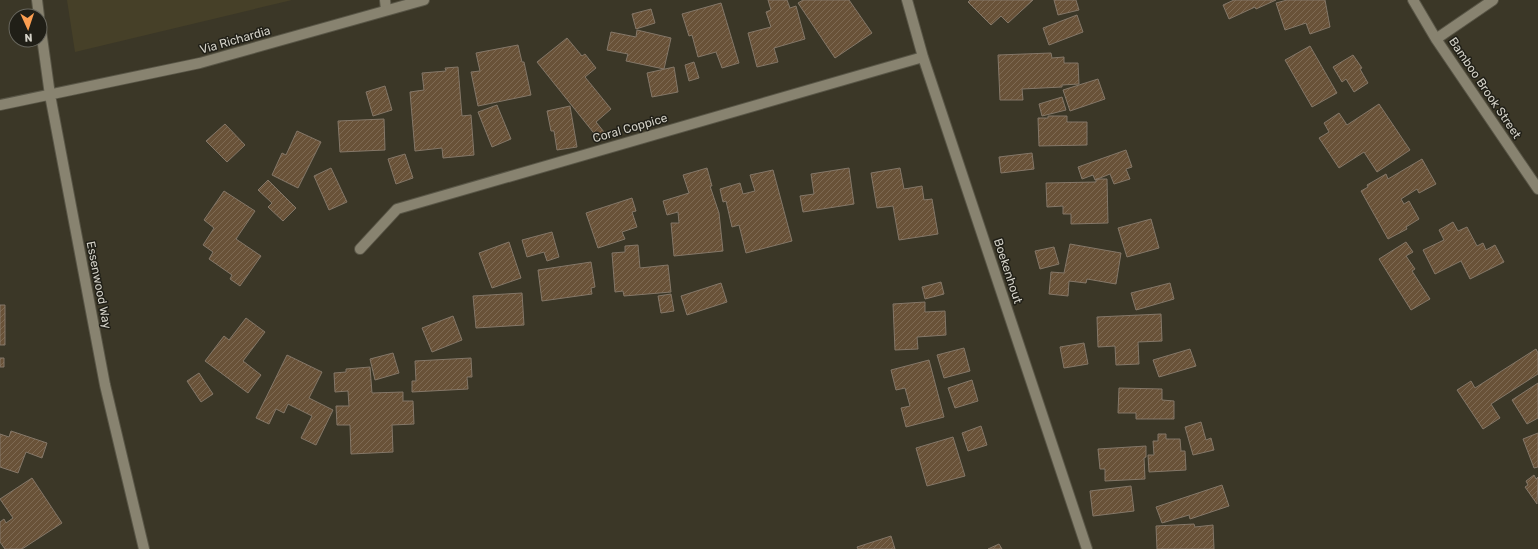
<svg xmlns="http://www.w3.org/2000/svg" width="1538" height="549" font-family="Rubik,sans-serif">
	<defs>
		<pattern id="building-hatch" width="6" height="6" patternUnits="userSpaceOnUse"><rect width="6" height="6" fill="#695238"/><path d="M-1 1l2-2M0 6l6-6M5 7l2-2" fill="none" stroke="#7e6a53"/></pattern>
	</defs>
	<rect width="100%" height="100%" fill="#3b3727"/>
	<path fill="#464028" d="M67,0h225l-217,52z"/>
	<path fill="url(#building-hatch)" stroke="#847768" d="M768,0h19l3,8 6,-2 9,33 -31,9 4,14 -21,5 -9,-34 23,-6 -5,-15 5,-2z
		M803,0h46l23,33 -37,25 -37,-55z
		M970,0h63l-25,23 -7,-7 -10,9 -23,-23z
		M1054,0h22l3,10 -21,5z
		M1234,0h42l-20,9 -1,-2 -26,12 -6,-14z
		M1287,0h38l5,27 -20,7 -4,-11 -21,7 -9,-27z
		M721,3l18,60 -17,5 -6,-16 -18,5 -6,-22 -3,1 -7,-22z
		M651,9l4,14 -19,6 -4,-15z
		M1077,15l6,17 -34,13 -6,-17z
		M637,30l34,8 -7,31 -38,-8 2,-7 -21,-4 4,-18 25,5z
		M567,38l15,18 3,-2 11,14 -11,9 26,32 -15,13 8,10 -7,5 -60,-75z
		M518,45l4,17h2l7,33 -53,11 -7,-34 9,-1 -4,-18z
		M1310,46l27,47 -25,14 -27,-47z
		M1051,53l1,5 12,-1v6h14l1,21 -17,1v2l-40,2 1,11h-23l-2,-45z
		M1353,55l9,13 -2,1 8,14 -14,9 -8,-13 -4,3 -9,-15z
		M694,62l5,16 -10,3 -4,-16z
		M458,67l4,49 9,-1 3,40 -31,3 -1,-10 -27,3 -5,-59 14,-2 -2,-17 24,-2 -1,-3z
		M674,67l4,25 -26,5 -5,-24z
		M1098,79l7,20 -35,12 -7,-21z
		M385,86l7,24 -19,6 -7,-24z
		M1062,97l4,13 -24,6 -3,-12z
		M1379,104l31,46 -33,22 -13,-20 -25,16 -20,-30 10,-6 -5,-9 15,-10 8,12z
		M497,105l14,34 -19,8 -14,-35z
		M570,106l7,41 -20,3 -3,-19h-3l-4,-20z
		M1048,116h19v6h20v23l-48,1 -1,-28h10z
		M384,119l1,31 -45,2 -2,-31z
		M225,124l20,21 -18,17 -21,-21z
		M297,131l24,11 -23,46 -26,-13 10,-22 4,2z
		M1126,150l6,17 -6,2 4,10 -16,5 -4,-10 -15,6 -2,-5 -11,4 -4,-12z
		M1032,153l2,16 -33,4 -2,-16z
		M405,154l8,24 -17,6 -8,-25z
		M1422,159l14,25 -17,9 -2,-4 -16,10 3,5 5,-3 10,18 -13,8 1,2 -19,10 -27,-48 7,-4 -1,-2 19,-11 2,5z
		M331,168l16,34 -18,8 -15,-34z
		M707,168l5,18h-2l9,27 4,38 -49,5 -3,-33h8l-1,-11 -11,3 -4,-14 26,-8 -6,-18z
		M849,168l5,36 -51,8 -3,-16 14,-2 -3,-20z
		M900,168l4,21 18,-3 2,14 8,-1 6,35 -39,6 -6,-34 -16,2 -6,-35z
		M773,170l19,71 -46,12 -7,-28 -7,2 -6,-26 -3,1 -3,-13 20,-6 3,11 12,-3 -5,-16z
		M1096,179h11l1,44 -37,1v-10h-8v-8l-16,1 -1,-24 50,-1z
		M268,180l28,28 -13,13 -15,-14 4,-4 -14,-13z
		M224,191l31,20 -19,28 25,17 -21,30 -10,-7 2,-4 -23,-16 4,-7 -10,-7 11,-17 -10,-8z
		M632,198l4,13 -4,1 5,15 -15,5 3,7 -27,9 -12,-35z
		M1151,219l8,29 -32,9 -9,-29z
		M1453,222l5,9 9,-4 10,19 6,-3 3,7 9,-5 9,17 -34,17 -9,-18 -26,13 -12,-24 21,-10 -5,-10z
		M552,232l7,25 -12,4 -3,-9 -17,5 -5,-17z
		M509,242l12,36 -29,10 -13,-35z
		M1406,242l7,10 -7,4 9,13 -3,2 18,28 -19,11 -32,-51z
		M1070,244l51,9 -5,31 -29,-5 -1,4 -17,-2 -1,15 -19,-2 2,-22 13,1z
		M638,245l2,23 28,-3 3,27 -47,4 -1,-5 -8,1 -3,-39 13,-1v-6z
		M1054,247l5,17 -19,5 -5,-18z
		M591,262l4,25 -4,1 1,6 -50,7 -4,-31z
		M941,282l3,12 -19,5 -3,-12z
		M721,283l6,19 -40,13 -6,-19z
		M1170,283l4,16 -38,11 -5,-17z
		M522,293l2,32 -48,3 -3,-32z
		M671,294l3,17 -13,2 -3,-17z
		M925,302v10l20,-1 1,24 -29,2 1,12 -23,1 -2,-46z
		M0,305h5v40h-5z
		M1161,314l1,27 -24,1 1,22 -23,1 -1,-19 -17,1 -1,-30z
		M453,316l9,24 -30,12 -10,-24z
		M246,318l19,14 -22,29 18,14 -13,18 -43,-32 19,-25 5,4z
		M1084,343l4,21 -24,4 -4,-21z
		M964,348l6,23 -26,7 -7,-23z
		M1190,349l6,17 -37,11 -6,-17z
		M1536,349l2,4v21l-47,30 9,14 -17,11 -26,-39 14,-9 4,7z
		M393,353l6,20 -24,7 -5,-21z
		M287,355l35,17 -13,26 24,12 -17,35 -15,-7 11,-22 -24,-12 -4,9 -8,-4 -7,15 -13,-6z
		M0,358h4v9h-4z
		M471,358l1,19h-5l1,12 -56,3v-11h4l-1,-20z
		M929,360l15,57 -38,10 -5,-19 9,-2 -5,-18 -9,2 -5,-20z
		M370,367l2,26 31,-1v9h10l1,23 -22,1 1,27 -42,2 -1,-29h-13l-1,-19h13l-1,-15 -13,1 -1,-19 12,-1v-3z
		M199,373l14,21 -12,8 -14,-21z
		M972,380l6,21 -23,7 -7,-20z
		M1538,383v35l-11,6 -15,-24z
		M1119,388l43,1v11l12,1v18h-38v-6h-18z
		M1201,422l5,18 5,-2 3,12 -21,5 -8,-28z
		M981,426l6,19 -19,6 -6,-18z
		M11,431l36,12 -5,15 -16,-6 -8,21 -18,-6v-33l9,3z
		M1538,433v34l-4,1 -11,-29z
		M1158,434h8v5h14l1,12h4l1,19 -37,2 -1,-17h6l-1,-14h5z
		M953,437l12,39 -38,10 -11,-38z
		M1146,446v11l-2,1 1,21 -40,2v-12h-5l-2,-20z
		M1534,475l2,4 2,-2 -1,27 -12,-17 3,-2 -2,-4z
		M32,478l30,45 -40,26h-17l-5,-7v-20l4,-3 2,4 7,-5 -13,-19z
		M1222,485l7,21 -39,13 -1,-4 -27,8 -6,-16z
		M1131,486l3,25 -41,5 -3,-25z
		M1194,524l1,3 18,-2 1,24h-57l-1,-23z
		M891,536l4,13h-37l-1,-2z
		M999,544l3,5h-14z"/>
	<g fill="none" stroke-linecap="round" stroke-linejoin="round">
		<defs>
			<path id="lane" d="M385,0l1,10"/>
			<path id="street" d="M37,0l2,16
				M907,0l16,57 164,492
				M1413,0l23,39 102,150
				M40,23l10,72 55,290 39,164
				M1436,39l57,-39
				M0,105l200,-42 224,-63
				M360,249l37,-40 526,-152"/>
		</defs>
		<use href="#lane" stroke="#585546" stroke-width="12"/>
		<use href="#street" stroke="#585546" stroke-width="12"/>
		<use href="#lane" stroke="#888370" stroke-width="10"/>
		<use href="#street" stroke="#888370" stroke-width="10"/>
	</g>
	<g text-anchor="middle" stroke-width="3" stroke-linejoin="round" paint-order="stroke">
		<g font-size="12" fill="#d4d2c8" stroke="#201f17">
			<text transform="translate(235 40) rotate(-16)" y="4">Via Richardia</text>
			<text transform="translate(1485 88) rotate(56)" y="4">Bamboo Brook Street</text>
			<text transform="translate(630 128) rotate(-16)" y="4">Coral Coppice</text>
			<text transform="translate(1008 271) rotate(72)" y="4">Boekenhout</text>
			<text transform="translate(99 285) rotate(79)" y="4">Essenwood Way</text>
		</g>
	</g>
	<g transform="translate(28 28) rotate(177)"><circle r="19" fill="#201f17" stroke="#68675e"/>
	<path d="M0-3L7 15L0 10L-7 15Z" fill="#fb9e51"/>
	<text y="-6" font-size="11" font-weight="bold" text-anchor="middle" fill="#d4d2c8">N</text>
	</g>
</svg>
